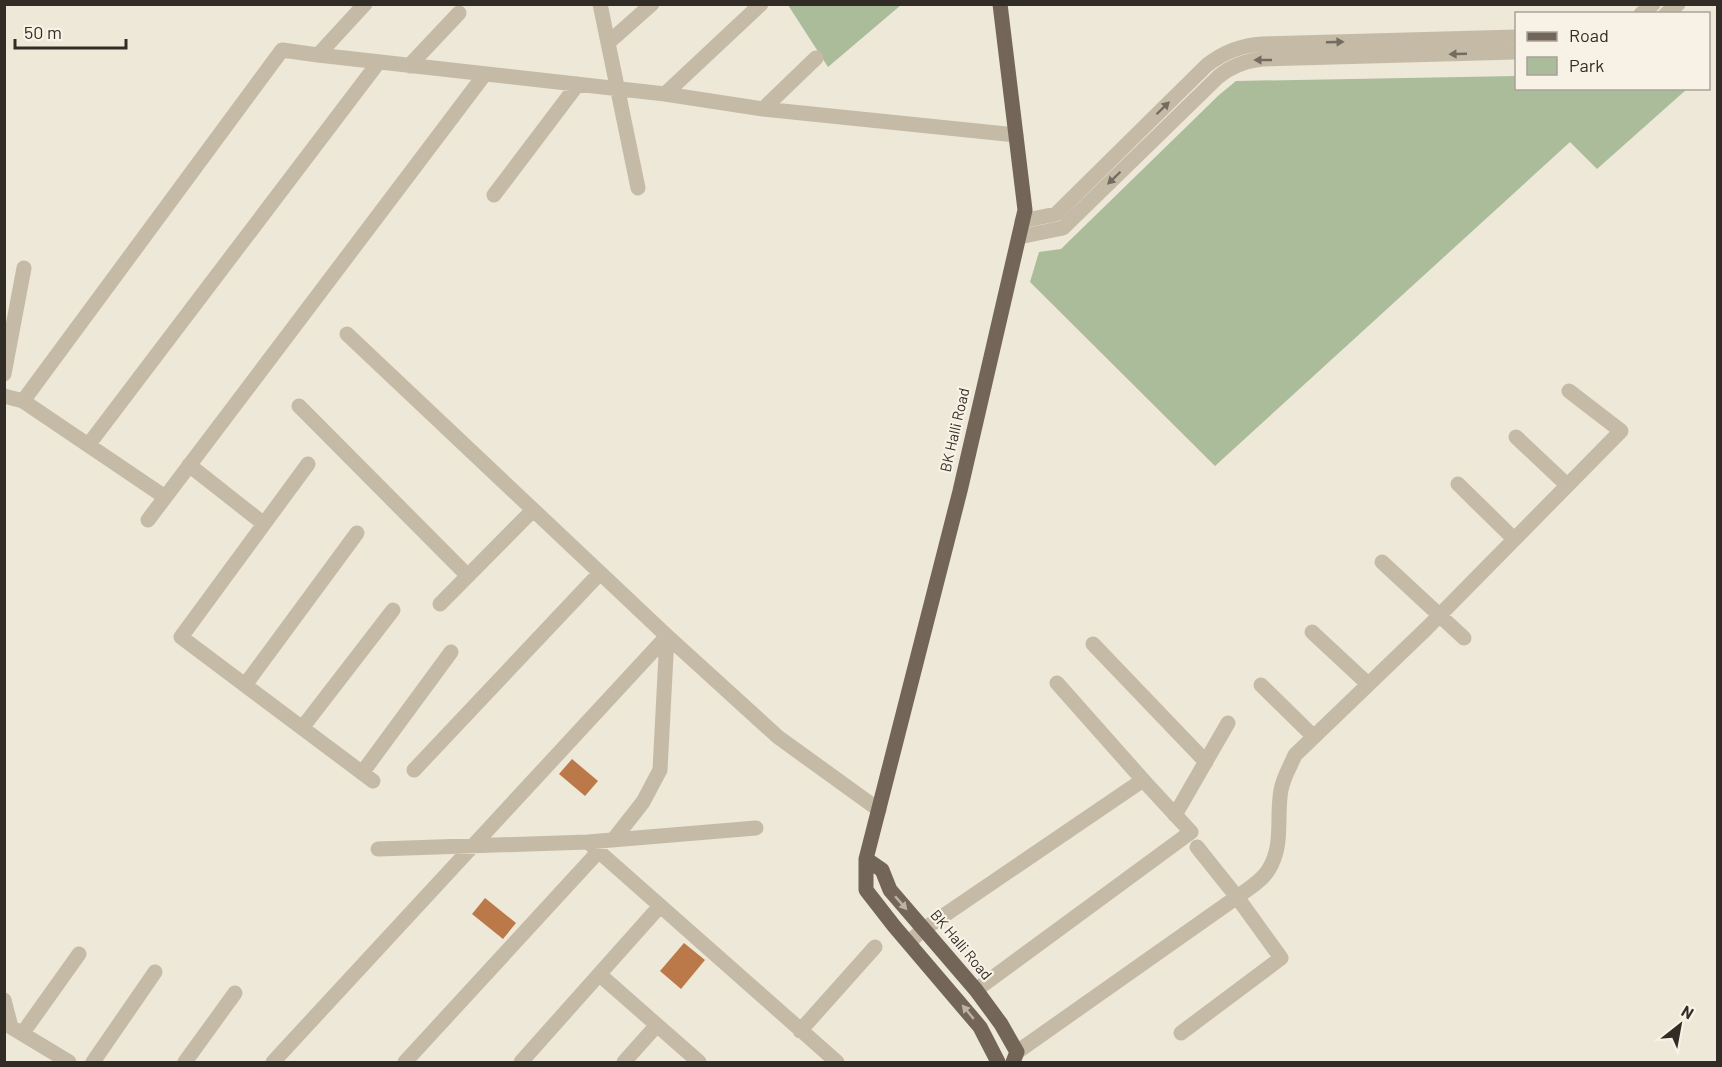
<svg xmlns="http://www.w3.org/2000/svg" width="1722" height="1067" font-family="Barlow,sans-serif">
	<rect width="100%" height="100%" fill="#eee8d9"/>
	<path fill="#abbc9a" d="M788,5h113l-73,62z
		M1516,76v12l171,1 -90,80 -27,-27 -355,324 -185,-184 9,-30 22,-3 158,-154 17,-14z"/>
	<path fill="#bb794a" d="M572,759l26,22 -13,15 -26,-22z
		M485,898l31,25 -13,16 -31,-25z
		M684,943l21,17 -24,29 -21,-18z"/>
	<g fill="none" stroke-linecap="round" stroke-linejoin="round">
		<path stroke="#c5baa6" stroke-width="15" d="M600,4l38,184
			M1641,14l12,-10
			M1666,14l12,-10
			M608,43l44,-39
			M318,55l347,39 98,15 253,26
			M409,66l50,-53
			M665,94l96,-90
			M763,109l53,-51
			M494,195l84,-111
			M1022,221l34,-7 151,-149c17,-13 34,-20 55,-21l254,-7
			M1019,237l44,-9 155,-151c13,-11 27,-16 44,-18l254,-7
			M347,334l320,302 111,101 101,73
			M4,374l20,-106
			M4,396l19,5 142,96
			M23,401l259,-351 36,5 47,-51
			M299,406l169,170
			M1516,437l51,48
			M89,444l289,-381
			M308,464l-127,173 192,144
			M189,465l75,59
			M1458,484l56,55
			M148,520l337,-446
			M1382,562l82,76
			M440,604l93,-94
			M1312,632l56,52
			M1093,644l113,118
			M245,685l112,-152
			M1261,685l53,52
			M302,728l91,-118
			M414,770l186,-197
			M362,773l89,-121
			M1175,815l53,-92
			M614,839l29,-37 17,-32 7,-134
			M588,842l249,220
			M378,849l210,-7 168,-14
			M909,942l15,-13 219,-149 -86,-97
			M600,975l99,87
			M976,990l215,-158 -48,-52
			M4,1000l7,27 58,35
			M800,1031l75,-84
			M1181,1033l100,-75 -44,-61 -40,-50
			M22,1034l57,-80
			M1017,1052l220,-155c11,-8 25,-16 32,-28 15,-24 7,-53 12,-79 2,-12 9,-23 14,-35l132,-127 194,-197 -52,-40
			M93,1062l62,-90
			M185,1062l50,-69
			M273,1062l394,-426
			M405,1062l194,-211
			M521,1062l139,-156
			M624,1062l33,-37"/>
		<path stroke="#736658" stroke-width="15" d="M866,859l16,11 8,20 86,100 25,34 16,28 -4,10
			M998,1062l-18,-35 -86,-101 -28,-36v-31l94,-368 65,-281 -25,-206"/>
	</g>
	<defs><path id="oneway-solid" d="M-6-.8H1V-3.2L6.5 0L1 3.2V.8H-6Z" transform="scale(1.5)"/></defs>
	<g fill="#746c60">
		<use href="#oneway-solid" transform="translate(1335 42) rotate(-2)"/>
		<use href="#oneway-solid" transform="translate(1458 54) rotate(178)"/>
		<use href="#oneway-solid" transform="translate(1263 60) rotate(180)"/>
		<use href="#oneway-solid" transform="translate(1163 108) rotate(-44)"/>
		<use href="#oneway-solid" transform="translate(1114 178) rotate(136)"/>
	</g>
	<g fill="#bcb3a6">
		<use href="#oneway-solid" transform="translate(901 903) rotate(49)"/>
		<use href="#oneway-solid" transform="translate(968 1012) rotate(-130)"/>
	</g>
	<g text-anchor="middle" stroke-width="4.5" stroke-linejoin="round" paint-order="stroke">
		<g font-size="15" fill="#322c26" stroke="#f7f2e5">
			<text transform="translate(955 430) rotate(-77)" y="5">BK Halli Road</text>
			<text transform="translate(961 945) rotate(50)" y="5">BK Halli Road</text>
		</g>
	</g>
	<rect width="1722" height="1067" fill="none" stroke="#322c26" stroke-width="12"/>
	<rect x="1515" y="12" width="195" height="78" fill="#f7f2e5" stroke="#a8a399" stroke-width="1.5"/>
	<rect x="1527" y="32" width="30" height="9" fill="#736658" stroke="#a8a399" stroke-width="1.5"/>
	<text x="1569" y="42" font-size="18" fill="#322c26">Road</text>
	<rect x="1527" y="57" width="30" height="18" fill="#abbc9a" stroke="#a8a399" stroke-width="1.5"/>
	<text x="1569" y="72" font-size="18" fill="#322c26">Park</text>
	<g transform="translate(1680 1025) rotate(31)" stroke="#f7f2e5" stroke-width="4.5" paint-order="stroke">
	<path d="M0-4.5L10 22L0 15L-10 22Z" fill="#322c26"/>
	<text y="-9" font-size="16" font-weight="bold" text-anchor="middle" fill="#322c26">N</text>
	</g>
	<path d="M15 39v9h111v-9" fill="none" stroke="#322c26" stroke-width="3"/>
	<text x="24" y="39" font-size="18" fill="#322c26" stroke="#f7f2e5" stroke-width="4.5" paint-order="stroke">50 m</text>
</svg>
